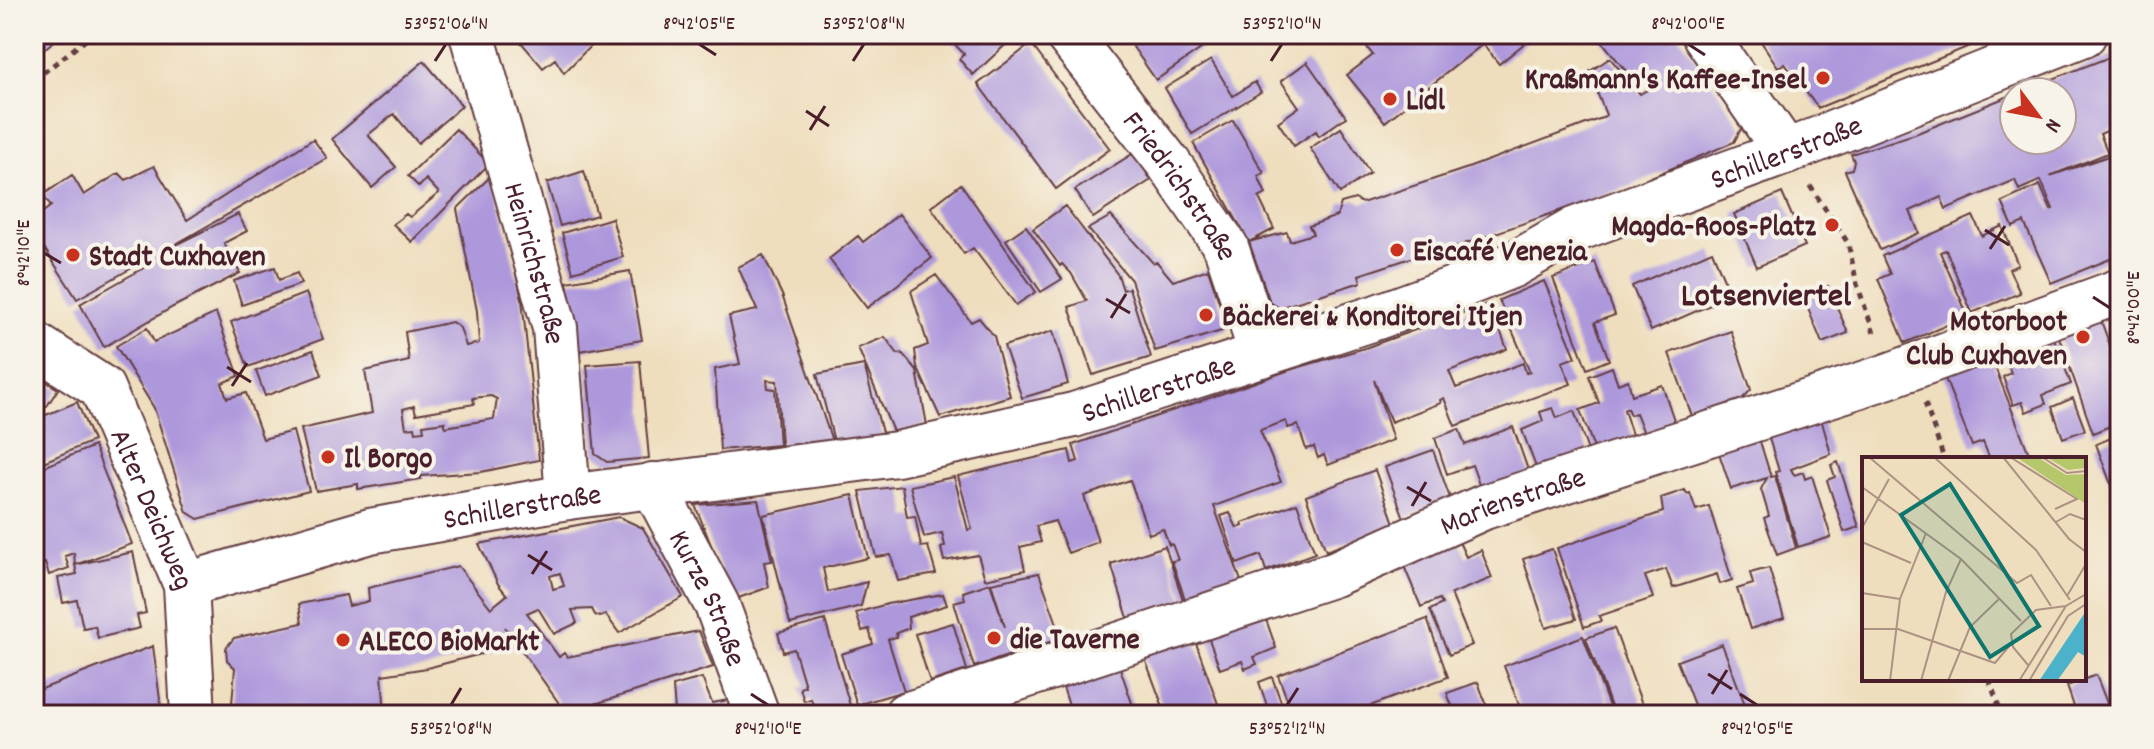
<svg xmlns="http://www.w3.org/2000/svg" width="2154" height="749" font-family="Dekko,sans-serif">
	<rect width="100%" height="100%" fill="#f7f3e8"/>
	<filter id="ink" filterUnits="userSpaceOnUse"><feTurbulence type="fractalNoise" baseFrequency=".0125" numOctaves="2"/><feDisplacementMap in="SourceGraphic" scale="16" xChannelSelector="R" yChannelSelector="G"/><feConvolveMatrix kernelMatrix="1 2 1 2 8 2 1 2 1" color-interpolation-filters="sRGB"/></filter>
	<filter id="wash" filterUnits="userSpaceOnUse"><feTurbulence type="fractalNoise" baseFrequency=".006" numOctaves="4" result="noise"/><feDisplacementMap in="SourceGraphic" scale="32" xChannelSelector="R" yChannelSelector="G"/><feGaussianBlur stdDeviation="1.8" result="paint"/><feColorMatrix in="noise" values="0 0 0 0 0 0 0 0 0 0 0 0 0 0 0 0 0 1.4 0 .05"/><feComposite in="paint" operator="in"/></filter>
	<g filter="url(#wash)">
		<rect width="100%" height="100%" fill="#efdebe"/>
		<g id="blocks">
			<path fill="#ad98dc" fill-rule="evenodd" d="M34,34h29l-29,23z
				M514,34h88l-38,39 -9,-14 -12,9z
				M945,34h72l-44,41 -14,-16 5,-5z
				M1124,34h64l6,8 11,-8 6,8 -55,38z
				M1356,34h180l-37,30 -16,-20 -98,78 -38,-47 26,-20z
				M1596,34h82l64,93 -8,15 -104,44 -197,69 -1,-4 -73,24 2,7 -82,26 -9,-6 -21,-60 -56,-99 40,-23 31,53 -6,3 8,18 -7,4 15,31 -25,13 38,-10 3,9 23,-7 -4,-8 28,-10 4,-13 14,-4 7,4 106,-35 134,-50 4,-3 -17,-43 21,-14 30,36 12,-7 -5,-14 -14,7z
				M1756,34h83l-1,4 9,-4h152l-181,74 -33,-44 -7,3z
				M1031,44l79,105 -54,40 -78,-105z
				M2120,53v72l-20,9 8,19 -58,23 70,-24v103l-69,28 -27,-61 -11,5 -11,-25 38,-17 11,25 2,-1 -12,-29 -22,10 -4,-10 -69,29 -5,-12 -31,14 9,22 -39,17 -35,-79 7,-2 2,-8 -3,-7 64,-20 99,-40v46h48v-48h-43z
				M1211,60l22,36 22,-14 6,10 -69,42 -27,-46z
				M424,61l38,45 -44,37 -24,-29 -26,21 28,32 -24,21 -40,-49z
				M1307,62l39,55 -27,19 -3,-5 -22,15 -16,-24 21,-15 -18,-26z
				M1341,128l29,45 -30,20 -30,-45z
				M456,129l33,35 -77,78 -19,-18 13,-10 4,3 29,-24 -13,-14 -7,8 -11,-11z
				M313,139l14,19 -160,91 71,-35 9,17 -23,12 16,30 -67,34 -69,40 -24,-43 69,-39 -3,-5 -69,39 -43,-67v-13l17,-13 -8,-11 29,-20 12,20 35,-22 7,7 28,-14 33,54z
				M1134,153l17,27 -58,38 -18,-28z
				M584,171l13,44 -37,11 -13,-43z
				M493,174l29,126 17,160 -58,12 -60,4v3l-63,10v-5l-42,7 -15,-62 71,-16 -7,-42 44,-10 -4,-29 47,-10 8,6 6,18 13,-3 -2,-32 -20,-102zM491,396l6,3 -3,20 -49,8v-5l-22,3 1,6 -8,1 -1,-5 -9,1 -3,-19 11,-3 2,8 58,-10 -1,-6z
				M961,184l75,108 -20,13 -43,-57 -9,6 -33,-47z
				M1782,193l23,53 -48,21 -23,-53z
				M1065,206l53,69 5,15 6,-2 22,69 -58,18 -24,-68 18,-6 -16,-28 -9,-9 -2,2 -27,-37z
				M899,214l33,44 -65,50 -38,-49 29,-23 5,6z
				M1111,216l42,47 4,-1 16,19 35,-12 20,60 -73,22 -24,-71 -43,-51z
				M1973,216l9,20 20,-10 16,39 -9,4 11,24 -48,20 -26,-63 -6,2 28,64 -63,27 -27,-64 12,-5 -8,-18z
				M612,218l11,39 -50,15 -11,-39z
				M1026,226l36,53 -21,13 -35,-52z
				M1712,251l19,45 -80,35 -19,-45z
				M763,255l19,40 50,146 -46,7 -5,-4 -4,-63 -10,-1 1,8 7,1 4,56 -59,5 -5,-81 25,-5 -11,-48 28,-6 -19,-43z
				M1595,262l20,53 -20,7 14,38 -22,9 -34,-91z
				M275,267l4,13 18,-7 4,11 -59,21 -8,-24z
				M630,271l12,69 -63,11 -12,-69z
				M936,275l35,47 8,-4 15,18 16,60 -70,21 -23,-50 -2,-17 13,-5 -17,-54z
				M1544,281l32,76 -14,5 9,22 -116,42 -11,-28 -4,2 1,3 -50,19 -17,-42 19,60 -65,25 -4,-10 -6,3 -4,-11 -8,2 -8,-24 -10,3 -2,-7 -26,9 21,52 -67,24 27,75 -56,18 -13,-38 6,-1 -6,-16 -3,1 -6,-16 -14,5 -19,-54 -46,16 14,46 -30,11 -13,-32 -19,5 5,16 -21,5 5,23 -40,9 -7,-24 -34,6 -3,-13 4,-2 -3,-13 -18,4 -14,-51 44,-9 14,53 4,-1 -14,-53 111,-26 3,13 6,-2 -5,-16 220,-76 72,-21 125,-45 17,46 -58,22 7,17 67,-25 3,10 4,-1 -31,-72z
				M1828,286l20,47 -26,10 -19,-47z
				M306,293l17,46 -75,28 -17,-45z
				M216,313l23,63 -17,7 5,15 19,-5 17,46 30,-8 16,60 -111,28 -11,-7 -33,-104 -38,-62 31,-18 7,14z
				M2100,318l20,55v14l-6,2 6,17v16l-27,11 -35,-99z
				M2120,319v25l-9,-22z
				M1053,331l15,53 -46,14 -18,-52z
				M1731,331l20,59 -9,9 -50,17 -23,-63z
				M2053,336l18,48 -28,11 3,9 -20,8 -4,-10 -9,3 -10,-28 8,-4 -7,-19z
				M885,337l13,17 4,-1 15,18 10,54 -33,9 -36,-86z
				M313,350l9,25 -57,21 -9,-25z
				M1991,357l40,102h-41l-7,-17 -11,4 -28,-70z
				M640,361l9,97 -42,4 -12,-8 -8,-89z
				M864,365l19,71 -47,13 -19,-75z
				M1612,367l6,17 10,-4 4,15 30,-10 13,38 -31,10 -8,-20 -6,2 -3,-7 -3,2 9,28 -38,13 -15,-41 19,-7 -10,-27z
				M34,374l24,15 -11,17 -13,6z
				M2073,398l12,32 -22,8 -11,-31z
				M77,402l16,39 -59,25v-46z
				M1553,408l4,10 17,-7 14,40 -51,19 -15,-40 21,-9 -3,-9z
				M1820,415l11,39 -40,15 3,6 9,-3 2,7 7,-3 19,61 -33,10 -23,-75 4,-1 -12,-39z
				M1513,427l16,46 -48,17 -9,-25 -25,9 -12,-36 24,-9 6,16z
				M1758,435l13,42 4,-1 21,72 -19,7 -13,-37 5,-2 -8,-27 6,-11 -36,11 -14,-42z
				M2111,438l9,26v30l-5,1 -19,-51z
				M94,446l38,98 -57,21 58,-13 13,61 -9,2 3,13 -42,10 -3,-12 -12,2 -6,-28 -14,3 -5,-25 19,-4 -2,-9 -1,-12 -9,3 4,12 -20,7 -4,-12 -7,2 -4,-11v-83z
				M1433,450l18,51 -47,17 -19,-51z
				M1838,462l21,65 -15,5 -17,-52 8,-3 -4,-12z
				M1375,470l20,56 -69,25 -20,-55z
				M902,486l5,31 8,-1 6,31 7,-1 8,28 -38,7 -7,-26 -15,2 -16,-66z
				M1685,490l2,4 3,-1 6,17 13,-4 23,74 -12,4 -3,-10 -44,14 -7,-19 -21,7 8,22 -54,18 2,5 -17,6 -27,-79 106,-36 -2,-14z
				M853,495l15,63 -45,10 5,24 39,-10 -6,24 -71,18 -27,-109z
				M758,500l14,61 -8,1 5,25 -36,13 -38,-95z
				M1297,503l18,50 -49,18 -5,-16 -24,9 -16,-48 9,-3 7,15 6,-2 -1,-3z
				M619,517l24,11 40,69 -64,36 -13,-18 -6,2 -5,-2 -3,-6 -20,1 5,13 -23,11 -16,-26 -11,5 32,44 5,-4 3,4 132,-26 14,36 -147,46 -61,-86 11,18 -89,23 -45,7 3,40h-154l4,-47 -8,-8 -1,-12 8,-10 68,-15 -3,-19 47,-9 3,11 20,-5 -1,-13 90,-22 33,42 16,-13 -9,-11 -19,-40zM560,573l4,13 -11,3 -3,-13z
				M1459,542l7,15 15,-7 11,28 -41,16 21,51 -23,10 -19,-45 12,-6 -3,-5 -18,8 -17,-41z
				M1165,546l18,54 -55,18 -17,-54z
				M1552,549l24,70 -30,9 -23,-69z
				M1769,568l15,50 -34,11 -13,-40 16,-5 -3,-11z
				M1039,573l23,65 -88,29 -20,-65 11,-3 -2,-7 27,-9 15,44 -14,-44z
				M943,594l4,11 -39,12 1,11 -13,5 1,4 -9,2 16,52 -47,14 -16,-51 32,-10 -4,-15 -7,2 -6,-18 31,-9z
				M1263,611l13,37 -22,9 3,7 -12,5 -3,-8 -22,8 -14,-38z
				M1427,619l21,58 -102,38h-53l-15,-40z
				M825,620l26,89 -21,6h-14l-5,-16 -7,2 -4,-13 5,-2 -11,-37 -11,3 -5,-19z
				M953,623l14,47 -37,12 -15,-48z
				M1614,628l32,87h-32l-28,-77z
				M1193,635l29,80h-56l-23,-62z
				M1583,636l29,79h-89l-19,-49z
				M1722,644l27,71h-51l-21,-54z
				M153,646l9,69h-128v-23z
				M1119,665l16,47 -8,3h-55l-10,-31z
				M2096,675l14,36 -8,4h-25l-10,-29z
				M1272,677l12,33 -14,5 -11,-33z
				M702,678l10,25 17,-3 5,15h-66l7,-3 -2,-26z
				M1478,682l12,33h-46l10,-4 -7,-18z
				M636,708l1,7h-29v-2z"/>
		</g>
	</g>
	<g filter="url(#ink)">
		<use href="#blocks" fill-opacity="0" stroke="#633c41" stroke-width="2"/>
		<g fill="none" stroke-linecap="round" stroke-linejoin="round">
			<defs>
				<g id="minor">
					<path id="s1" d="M472,34l83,294 13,169"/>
					<path id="s2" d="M1067,34l102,130 57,83 36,108"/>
					<path d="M1704,34l82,118"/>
					<path id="s3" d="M34,344l68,44 84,197 7,130"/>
					<path id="s4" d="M653,485l64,120 40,110"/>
					<path id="s5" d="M186,585l184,-54 198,-34 329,-43 177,-39 303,-98 71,-26 65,-26 61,-35 212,-78 298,-118"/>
					<path id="s6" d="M906,715l428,-141 150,-67 401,-130 235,-86"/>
				</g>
			</defs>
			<use href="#minor" stroke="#633c41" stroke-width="48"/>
			<path stroke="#633c41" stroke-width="5" stroke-dasharray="6 6" stroke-linecap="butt" d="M34,80l59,-46
				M1810,186l38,57 9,41 18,52
				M1925,403l19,56
				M1989,679l13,36"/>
			<use href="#minor" stroke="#fff" stroke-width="44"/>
		</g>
	</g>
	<path fill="none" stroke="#4a1f2b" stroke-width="3" d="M699,44l17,11M1688,44l17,11M435,61l11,-17M853,61l11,-17M1271,61l11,-17M806,111l23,15M810,130l15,-24M1985,230l24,15M1990,249l15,-23M44,253l17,10M2093,297l17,11M1106,299l24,14M1111,318l15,-24M227,367l24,15M232,386l15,-23M1407,487l24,14M1412,506l14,-24M528,555l24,15M532,574l15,-23M1708,674l24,15M751,694l17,11M1712,694l15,-24M1740,694l17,11M451,705l10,-17M1287,705l11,-17"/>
	<g fill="#c8321e" stroke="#f7f3e8" stroke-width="3">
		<circle cx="1823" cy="78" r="8"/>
		<circle cx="1390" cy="99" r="8"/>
		<circle cx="1832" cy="225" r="8"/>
		<circle cx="1397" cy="250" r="8"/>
		<circle cx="73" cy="255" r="8"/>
		<circle cx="1206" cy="315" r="8"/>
		<circle cx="2083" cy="337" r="8"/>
		<circle cx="328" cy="457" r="8"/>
		<circle cx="994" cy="638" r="8"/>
		<circle cx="343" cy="640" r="8"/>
	</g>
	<g text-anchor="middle" stroke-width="8" stroke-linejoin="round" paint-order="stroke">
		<g font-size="30" font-weight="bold" fill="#4a1f2b" stroke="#f7f3e8" text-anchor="start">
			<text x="1807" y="88" text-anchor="end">Kraßmann's Kaffee-Insel</text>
			<text x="1406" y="109">Lidl</text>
			<text x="1816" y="235" text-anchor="end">Magda-Roos-Platz</text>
			<text x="1413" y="260">Eiscafé Venezia</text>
			<text x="89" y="265">Stadt Cuxhaven</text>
			<text x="1222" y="325">Bäckerei &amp; Konditorei Itjen</text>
			<text x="2067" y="330" text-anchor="end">Motorboot<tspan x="2067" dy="34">Club Cuxhaven</tspan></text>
			<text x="344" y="467">Il Borgo</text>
			<text x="1010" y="648">die Taverne</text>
			<text x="359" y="650">ALECO BioMarkt</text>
		</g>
		<g font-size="30" fill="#4a1f2b" stroke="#f7f3e8">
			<text dy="10" stroke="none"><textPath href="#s5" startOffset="1666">Schillerstraße</textPath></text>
			<text dy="10" stroke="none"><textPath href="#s2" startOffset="190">Friedrichstraße</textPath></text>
			<text dy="10" stroke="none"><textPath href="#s1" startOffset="238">Heinrichstraße</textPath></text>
			<text dy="10" stroke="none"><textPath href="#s5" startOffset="994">Schillerstraße</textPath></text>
			<text dy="10" stroke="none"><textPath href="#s6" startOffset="644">Marienstraße</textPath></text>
			<text dy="10" stroke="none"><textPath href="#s5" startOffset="346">Schillerstraße</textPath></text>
			<text dy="10" stroke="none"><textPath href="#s3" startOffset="212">Alter Deichweg</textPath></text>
			<text dy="10" stroke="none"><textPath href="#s4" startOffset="126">Kurze Straße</textPath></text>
		</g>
		<g font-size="34" font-weight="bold" fill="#4a1f2b" stroke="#f7f3e8">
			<text x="1766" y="305">Lotsenviertel</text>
		</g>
	</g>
	<g transform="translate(1862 457)">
		<rect width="224" height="224" fill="#efdebe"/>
		<path d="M154,0h21l29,18 20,-1v30zM184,0h40v11l-18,2z" fill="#b5c76b"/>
		<path d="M224,154v46l-8,-5 -21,29h-18z" fill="#4bb2c9"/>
		<path fill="none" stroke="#ad9283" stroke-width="2" d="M7,0l148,126 14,-8 20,31M72,0l102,93 34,50M141,0l66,82 17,13M148,0l67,42 -22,10M180,0l25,16 19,-2M0,30l99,72 60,62M194,65l14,-8 16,6M0,71l27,-49M0,85l49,21M0,136l38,6M205,139l19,-32M0,172h36l97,34 16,-19M166,208l-15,-18 -2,-13 25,-24 30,-4M28,224l10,-82 26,-66M59,224l25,-89 15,-33M86,224l22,-54 29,-28M157,224l47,-75 20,-12M167,224l39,-65 18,-12"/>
		<path fill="#0f766e" fill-opacity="0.15" stroke="#0f766e" stroke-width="4" d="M88,27l89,142 -49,31 -89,-142z"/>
		<rect width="224" height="224" fill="none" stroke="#4a1f2b" stroke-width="4"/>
	</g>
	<rect width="2154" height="749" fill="none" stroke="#f7f3e8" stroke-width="88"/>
	<g transform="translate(2038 116) rotate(122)"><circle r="38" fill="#f7f3e8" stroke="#b29e9c" stroke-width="2"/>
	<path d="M0-6L14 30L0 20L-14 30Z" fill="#c8321e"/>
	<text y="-12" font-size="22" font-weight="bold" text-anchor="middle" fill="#4a1f2b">N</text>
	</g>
	<rect x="44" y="44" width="2066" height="661" fill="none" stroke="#4a1f2b" stroke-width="3"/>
	<g font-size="20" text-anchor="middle" fill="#4a1f2b">
		<text x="446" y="29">53°52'06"N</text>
		<text x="699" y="29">8°42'05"E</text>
		<text x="864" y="29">53°52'08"N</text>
		<text x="1282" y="29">53°52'10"N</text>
		<text x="1688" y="29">8°42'00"E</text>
		<text transform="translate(22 253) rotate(-90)" y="7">8°42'10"E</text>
		<text transform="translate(2132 308) rotate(-90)" y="7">8°42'00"E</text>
		<text x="451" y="734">53°52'08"N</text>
		<text x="768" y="734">8°42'10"E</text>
		<text x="1287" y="734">53°52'12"N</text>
		<text x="1757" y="734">8°42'05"E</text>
	</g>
</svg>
